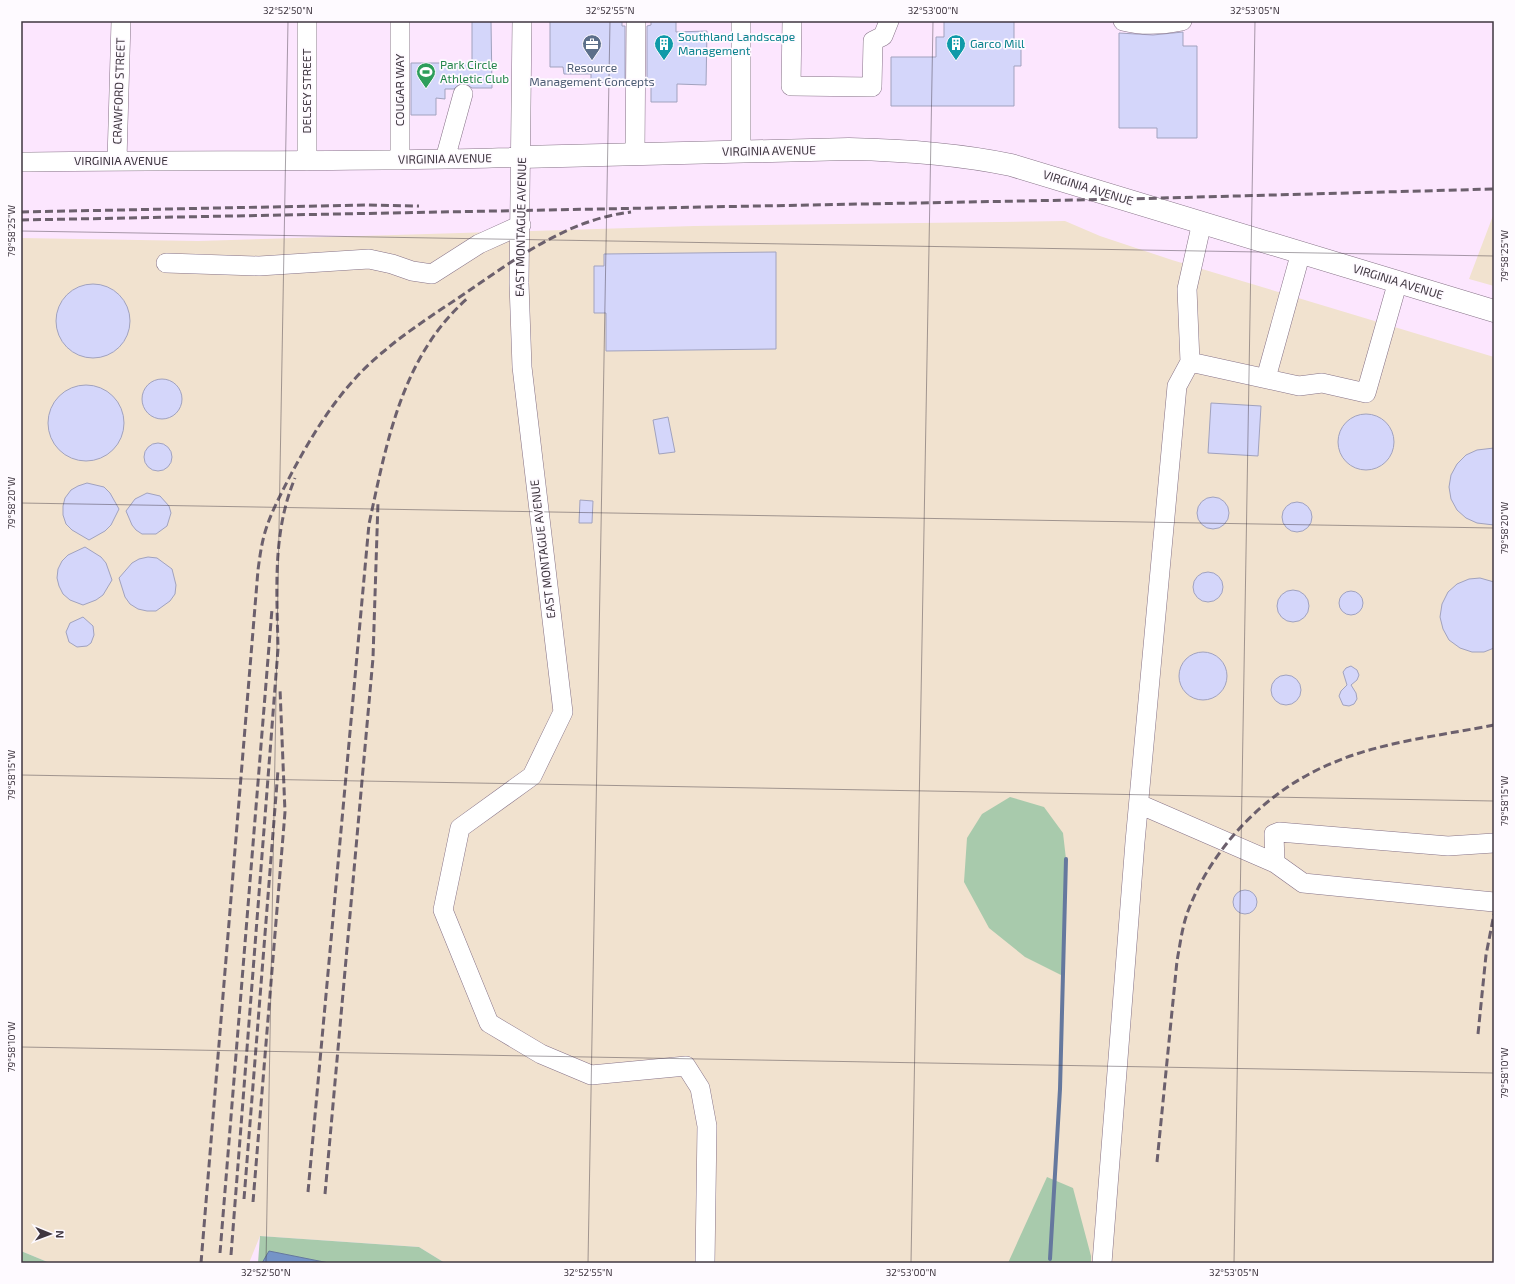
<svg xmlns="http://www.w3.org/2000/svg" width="1515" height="1284" font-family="'Exo 2',sans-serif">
	<rect width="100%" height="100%" fill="#fce6fe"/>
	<path fill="#f1e2cf" d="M1494,213v73l-25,-7z
		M1065,221l35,15 72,24 322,97v906h-403v-7l-83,7h-563l-26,-16 -159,-11 -11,27h-199l-29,-12v-1013l177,3 496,-15z"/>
	<path fill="#a8caac" d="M1010,797l34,10 19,26 3,26 -3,117 -38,-19 -36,-29 -25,-46 3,-44 15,-24z
		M1047,1177l26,11 18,68v7h-83z
		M260,1236l159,11 26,16h-187z
		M21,1251l29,12h-29z"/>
	<path fill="#7594c7" stroke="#65789e" d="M269,1251l60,12h-67z"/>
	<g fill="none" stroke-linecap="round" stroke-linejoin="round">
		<path stroke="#65789e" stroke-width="4" d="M1050,1259l10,-170 6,-230"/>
	</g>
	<path fill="#d4d6fa" stroke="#a1a2be" d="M472,21h19l1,67h-20l-6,-4h-6l-6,5h-9v10l-9,-1v17h-25v-52h61z
		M550,21h72v5h3v55l-34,2v-9h-27l-1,-7h-13z
		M651,21h25v11l31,-1 -1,54 -29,-1v18h-26v-21h-4v-55l4,-1z
		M944,21h70v26h7v19h-7v40h-123v-49h45v-20h8z
		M1183,32v14h14v92h-40v-10h-38v-95l34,2z
		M776,252v97l-170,2v-38h-12v-47h10v-12z
		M56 321a37 37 0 1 1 74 0a37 37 0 1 1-74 0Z
		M142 399a20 20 0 1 1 40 0a20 20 0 1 1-40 0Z
		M48 423a38 38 0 1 1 76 0a38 38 0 1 1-76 0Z
		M1211,403l50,3 -3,50 -50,-3z
		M1338 442a28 28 0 1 1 56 0a28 28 0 1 1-56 0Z
		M668,417l7,35 -16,2 -6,-34z
		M144 457a14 14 0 1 1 28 0a14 14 0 1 1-28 0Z
		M1494,448v77l-17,-2 -11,-5 -9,-8 -6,-11 -2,-12 2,-12 6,-11 9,-9 11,-5z
		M87,483l17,4 6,6 9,16 -8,16 -6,6 -16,9 -17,-10 -6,-6 -3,-9v-9l2,-8 6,-8 7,-4z
		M147,493l13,3 9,10 2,7 -4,13 -11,8h-14l-6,-4 -4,-5 -6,-14 9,-12z
		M1197 513a16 16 0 1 1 32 0a16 16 0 1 1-32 0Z
		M580,500l13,1 -1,22h-13z
		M1282 517a15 15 0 1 1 30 0a15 15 0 1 1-30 0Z
		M85,547l16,10 5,6 6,17 -9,15 -7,5 -13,5 -13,-5 -7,-6 -4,-8 -2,-8 1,-9 4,-8 6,-6z
		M148,557l9,1 15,11 4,16 -1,9 -5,7 -14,10h-9l-9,-2 -8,-5 -5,-7 -6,-19 13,-15 7,-4z
		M1193 587a15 15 0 1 1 30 0a15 15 0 1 1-30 0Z
		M1480,578l14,4v66l-10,4h-12l-12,-4 -11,-8 -6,-11 -3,-12 2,-13 6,-12 9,-8 12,-5z
		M1277 606a16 16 0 1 1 32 0a16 16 0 1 1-32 0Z
		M1339 603a12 12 0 1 1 24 0a12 12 0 1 1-24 0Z
		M83,617l10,9 1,9 -3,8 -4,3 -10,1 -8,-5 -3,-10 4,-9z
		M1179 676a24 24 0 1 1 48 0a24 24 0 1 1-48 0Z
		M1351,666l6,4 2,5 -2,5 -6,5 5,8 1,6 -3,5 -5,2 -6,-1 -4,-9 2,-5 6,-6 -4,-13 3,-4z
		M1271 690a15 15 0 1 1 30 0a15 15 0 1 1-30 0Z
		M1233 902a12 12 0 1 1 24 0a12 12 0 1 1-24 0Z"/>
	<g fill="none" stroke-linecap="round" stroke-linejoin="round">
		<defs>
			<path id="minor" d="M307,21v140
				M522,21l-3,262 3,84 41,345 -31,64 -72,52 -17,82 46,113 52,31 50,21 95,-9 14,22 7,38 -2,137
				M792,21l-1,65 81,1 1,-46 10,-5 6,-15
				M1123,21c19,5 39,4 59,0
				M741,152v-131
				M635,154l1,-133
				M445,159l18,-65
				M117,160l4,-139
				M400,160v-139
				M21,162c167,-3 334,1 501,-5
				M166,263l93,3 110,-7 23,5 20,7 20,3 47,-30 42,-19
				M1190,362l109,24 23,-3 44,10 32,-112
				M1266,378l35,-126
				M1139,804l136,59
				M1494,843l-46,3 -169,-14 -5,2 1,29 28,20 191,19
				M1102,1263l33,-421 42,-456 13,-24 -3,-73 15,-67"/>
			<path id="major" d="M522,157l327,-8c54,1 109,5 162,16l483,146"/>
		</defs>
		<use href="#minor" stroke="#867287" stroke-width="20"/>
		<use href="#major" stroke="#867287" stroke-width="23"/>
		<use href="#minor" stroke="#fff" stroke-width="19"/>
		<use href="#major" stroke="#fff" stroke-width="22"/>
		<path stroke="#6c606d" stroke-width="3" stroke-dasharray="8 4" stroke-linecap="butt" d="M21,212l345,-7 53,1
			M21,220l1105,-21 368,-10
			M1478,1034l8,-79 8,-41
			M1157,1162l20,-201c3,-16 5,-34 11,-50 25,-66 81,-123 147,-149 46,-20 109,-27 159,-37
			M308,1192l61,-668c18,-83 33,-169 100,-227
			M325,1194l48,-536 5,-156
			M244,1199l34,-429
			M253,1202l32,-390 -5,-123
			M220,1253l52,-644
			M231,1255l47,-606c-1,-58 -6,-116 17,-171
			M201,1263l57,-693c2,-15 4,-30 9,-44 5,-15 13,-30 20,-44 25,-48 54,-96 96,-130 29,-25 63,-45 94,-67 47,-32 95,-66 154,-73"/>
	</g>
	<path fill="none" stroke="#3f3640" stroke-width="1" stroke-opacity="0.45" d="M21,231l1473,25M21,503l1473,25M21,775l1473,26M21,1047l1473,26M266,1263l22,-1242M588,1263l22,-1242M911,1263l22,-1242M1234,1263l21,-1242"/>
	<defs>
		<symbol id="office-pin" viewBox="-11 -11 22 30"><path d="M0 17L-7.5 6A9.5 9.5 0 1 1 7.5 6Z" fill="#5c6f8a" stroke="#fefaff"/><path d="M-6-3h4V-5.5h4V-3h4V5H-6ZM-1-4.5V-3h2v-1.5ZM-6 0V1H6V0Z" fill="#fff"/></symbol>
		<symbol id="building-pin" viewBox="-11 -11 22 30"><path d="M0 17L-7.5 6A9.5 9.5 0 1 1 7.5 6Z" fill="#0f9aa8" stroke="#fefaff"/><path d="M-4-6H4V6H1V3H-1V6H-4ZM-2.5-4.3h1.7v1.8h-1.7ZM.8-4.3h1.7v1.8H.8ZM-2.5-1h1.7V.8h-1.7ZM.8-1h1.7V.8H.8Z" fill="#fff"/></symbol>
		<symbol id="stadium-pin" viewBox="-11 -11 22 30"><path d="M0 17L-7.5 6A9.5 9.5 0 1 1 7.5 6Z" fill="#2e9e5b" stroke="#fefaff"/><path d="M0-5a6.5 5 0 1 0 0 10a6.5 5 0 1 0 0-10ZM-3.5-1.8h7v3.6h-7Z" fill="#fff"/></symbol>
	</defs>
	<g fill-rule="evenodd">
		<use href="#office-pin" x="581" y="33" width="22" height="30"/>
		<use href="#building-pin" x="653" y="33" width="22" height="30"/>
		<use href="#building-pin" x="945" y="33" width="22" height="30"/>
		<use href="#stadium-pin" x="415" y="61" width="22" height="30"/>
	</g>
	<g text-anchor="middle" stroke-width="3.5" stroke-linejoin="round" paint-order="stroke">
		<g font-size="12" fill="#0d838f" stroke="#fefaff" text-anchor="start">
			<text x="678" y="41">Southland Landscape<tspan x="678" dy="14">Management</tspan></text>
			<text x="970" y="48">Garco Mill</text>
		</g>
		<g font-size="12" fill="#27864d" stroke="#fefaff" text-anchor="start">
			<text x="440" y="69">Park Circle<tspan x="440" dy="14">Athletic Club</tspan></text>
		</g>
		<g font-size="12" fill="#4e5e75" stroke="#fefaff">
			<text x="592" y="72">Resource<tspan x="592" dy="14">Management Concepts</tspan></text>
		</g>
		<g font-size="12" fill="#3f3640" stroke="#fefaff">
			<text transform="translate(400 90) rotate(-90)" y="4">COUGAR WAY</text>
			<text transform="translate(119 91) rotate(-88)" y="4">CRAWFORD STREET</text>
			<text transform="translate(307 91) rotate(-90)" y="4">DELSEY STREET</text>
			<text transform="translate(769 151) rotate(-1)" y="4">VIRGINIA AVENUE</text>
			<text transform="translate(445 159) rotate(-1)" y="4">VIRGINIA AVENUE</text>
			<text x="121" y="165">VIRGINIA AVENUE</text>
			<text transform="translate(1088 188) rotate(17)" y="4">VIRGINIA AVENUE</text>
			<text transform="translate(521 227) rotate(-89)" y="4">EAST MONTAGUE AVENUE</text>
			<text transform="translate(1398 282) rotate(17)" y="4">VIRGINIA AVENUE</text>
			<text transform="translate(543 549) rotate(-97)" y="4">EAST MONTAGUE AVENUE</text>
		</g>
	</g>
	<rect width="1515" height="1284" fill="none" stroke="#fefaff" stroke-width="44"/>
	<g transform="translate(50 1234) rotate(91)" stroke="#fefaff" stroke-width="3" paint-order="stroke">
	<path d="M0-3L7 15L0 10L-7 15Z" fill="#3f3640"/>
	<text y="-6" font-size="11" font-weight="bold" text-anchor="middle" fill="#3f3640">N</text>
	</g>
	<rect x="22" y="22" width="1471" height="1240" fill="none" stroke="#3f3640" stroke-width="1.5"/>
	<g font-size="10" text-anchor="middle" fill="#3f3640">
		<text x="288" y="14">32°52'50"N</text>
		<text x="610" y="14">32°52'55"N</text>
		<text x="933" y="14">32°53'00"N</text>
		<text x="1255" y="14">32°53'05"N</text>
		<text transform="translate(11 231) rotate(-90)" y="4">79°58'25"W</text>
		<text transform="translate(1504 256) rotate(-90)" y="4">79°58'25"W</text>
		<text transform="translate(11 503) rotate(-90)" y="4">79°58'20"W</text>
		<text transform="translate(1504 528) rotate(-90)" y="4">79°58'20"W</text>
		<text transform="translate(11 775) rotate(-90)" y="4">79°58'15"W</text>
		<text transform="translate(1504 801) rotate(-90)" y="4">79°58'15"W</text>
		<text transform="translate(11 1047) rotate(-90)" y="4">79°58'10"W</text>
		<text transform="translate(1504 1073) rotate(-90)" y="4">79°58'10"W</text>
		<text x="266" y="1276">32°52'50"N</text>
		<text x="588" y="1276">32°52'55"N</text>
		<text x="911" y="1276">32°53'00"N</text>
		<text x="1234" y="1276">32°53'05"N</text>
	</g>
</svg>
